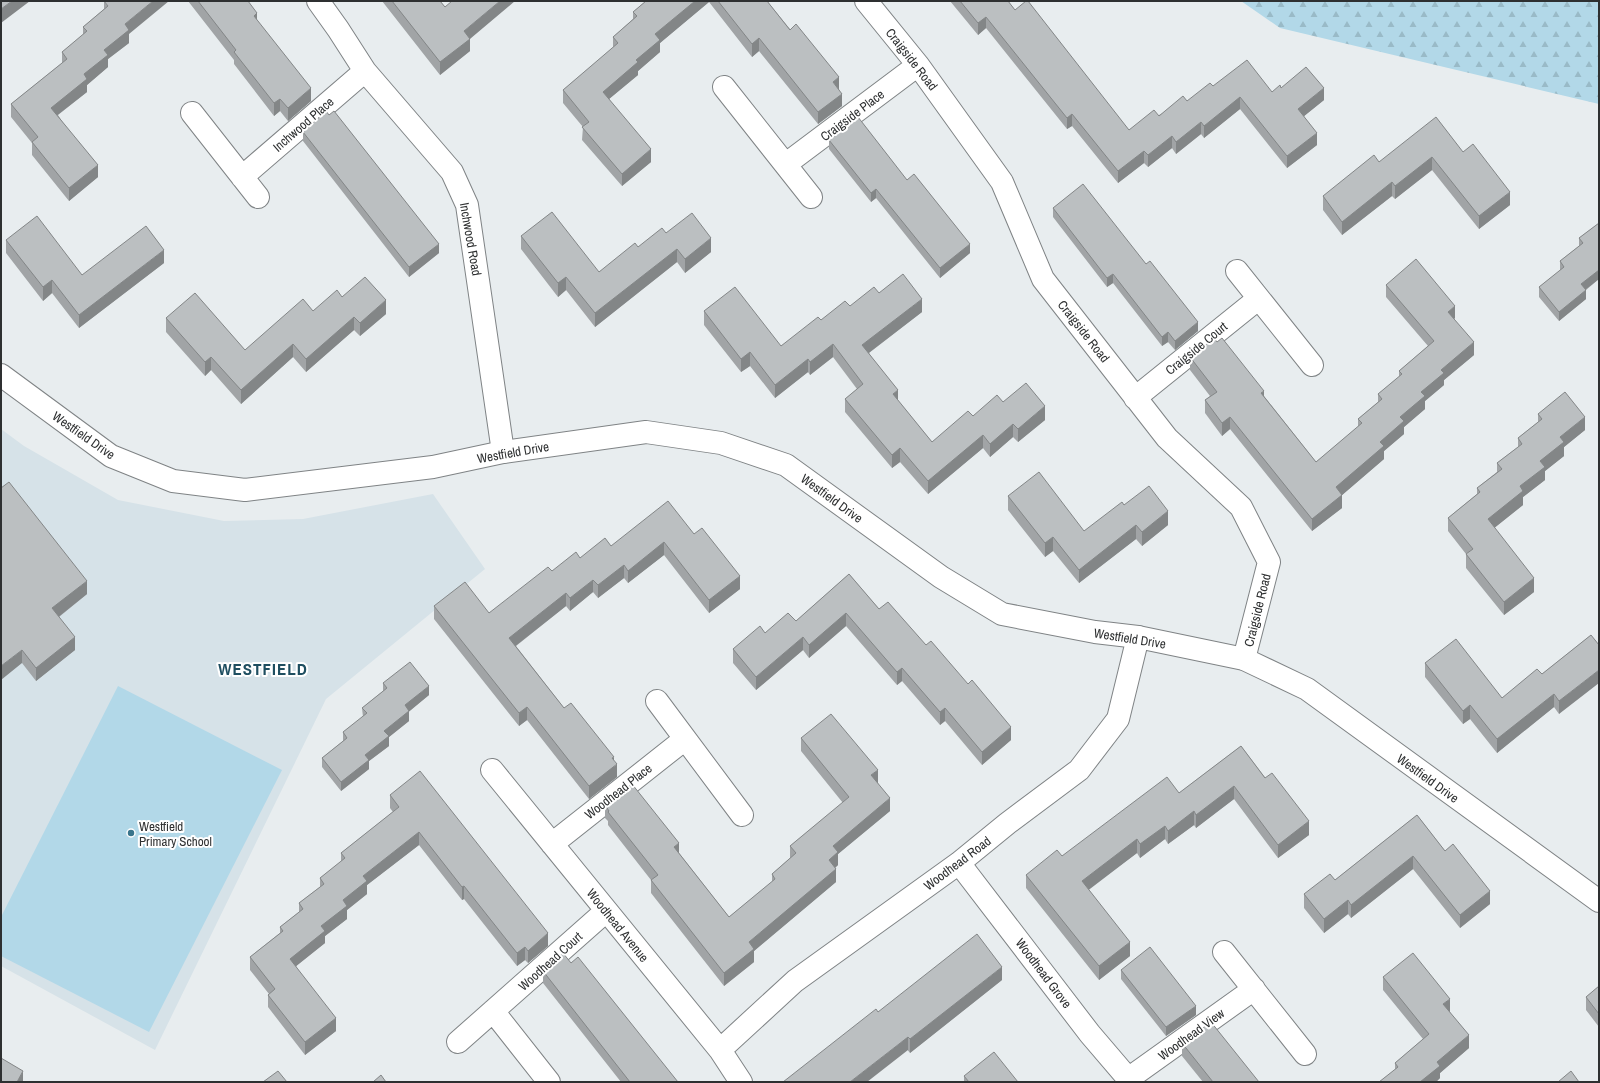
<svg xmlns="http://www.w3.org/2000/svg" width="1600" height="1083" font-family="'Archivo Narrow',sans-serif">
	<defs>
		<pattern id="forest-firs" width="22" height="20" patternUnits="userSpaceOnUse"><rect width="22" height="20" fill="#b2d8e8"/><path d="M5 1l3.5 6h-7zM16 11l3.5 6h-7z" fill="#99bac7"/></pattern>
	</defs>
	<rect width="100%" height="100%" fill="#e8edef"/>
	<path fill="#d6e2e8" d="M1,429l23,17 94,54 106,21 79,-2 130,-25 52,75 -159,130 -171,351 -154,-84z"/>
	<path fill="url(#forest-firs)" d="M1241,1h358v103l-319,-76z"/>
	<path fill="#b2d8e8" d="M118,686l164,84 -133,262 -148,-76v-39z"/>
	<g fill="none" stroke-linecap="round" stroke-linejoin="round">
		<defs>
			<path id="minor" d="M318,1l20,28 27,42 87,101 15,33 36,247
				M866,1l52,64 84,117 41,97 124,159 74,69 28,55 -25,97
				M724,87l87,110
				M192,113l66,84
				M786,164l132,-99
				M242,177l123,-106
				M1237,271l75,94
				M1135,398l123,-99
				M657,701l85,114
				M492,770l228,280 21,32
				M552,844l133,-105
				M959,863l131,171 41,48
				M1224,952l81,102
				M493,1011l56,71
				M458,1042l148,-131
				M720,1050l75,-69 164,-118 49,-40 71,-53 39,-51 20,-82
				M1128,1079l126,-90"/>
			<path id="tertiary" d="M1,375l110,81 62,25 72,9 188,-23 70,-15 143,-20 75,11 65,22 155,112 61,37 93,18 43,5 106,22 63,30 292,212"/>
		</defs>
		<use href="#minor" stroke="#7f8385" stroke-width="24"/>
		<use href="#tertiary" stroke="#7f8385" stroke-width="24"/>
		<use href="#minor" stroke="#fff" stroke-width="22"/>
		<use href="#tertiary" stroke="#fff" stroke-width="22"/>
	</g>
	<path fill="#a1a4a6" d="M104,1l25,33v9l-21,16v8l-21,18v7l-29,23 40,62 -29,24 -37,-46v-12l-21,-26v-13l51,-41v-11l21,-17v-8l21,-18z
		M188,1h60l9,20 54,80 -23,20 -8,-10 -6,5 -40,-52v-4z
		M382,1h58l30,38v12l-30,24z
		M646,1h121l72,88 3,17 -24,18 -59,-73 -7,6 -43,-55 -49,41v9l-22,19v4l-29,24 42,63 -29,24 -40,-46 1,-13 -20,-24v-13l50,-42v-11l20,-18v-7z
		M950,1h58l7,9 114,120 58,-29 26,-15 59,6 9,-4 43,12 -20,16 13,29 -30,23 -47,-59 -36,29 -3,-4 -25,20 -4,-6 -24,19 -4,-4 -26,20 -46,-57 -5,3 -81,-101 -8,7z
		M303,132l136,121 -30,24 -106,-136z
		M834,135l73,45 63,73 -30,25 -64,-80 -5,4 -42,-53v-9l5,-4z
		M1463,152l47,53 -31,24 -47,-59 -37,29 -3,-3 -50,39 -19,-25v-14l56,-34z
		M1053,208l145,123 -23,19 -7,-8 -6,4 -49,-63 -6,4 -54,-70z
		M1599,223v56l-13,11v9l-27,22 -20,-24v-10l21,-16v-10l19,-15v-8z
		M666,233l45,19 -26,21 -8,-11 -82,65 -29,-37 -8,7 -37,-48v-13l78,36 39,-25z
		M6,240l76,35 82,-12 -85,65 -27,-35 -9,8 -37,-48z
		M1386,285l69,33 -1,1 20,36 -30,25v5l-19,16v8l-21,18v7l-20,17v8l-42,36v13l-30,23 -82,-102 -8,7 -17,-23v-13l5,-4 -20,-26v-13l74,39 52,66 42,-35v-8l20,-17v-8l21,-17v-6l29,-25 -42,-49z
		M879,293l43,19 -53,41 29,48 34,41 41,-26 30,-14 42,18 -27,22 -5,-5 -23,20 -7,-9 -55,46 -28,-32 -8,6 -47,-56v-13l12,-10 -24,-32 -23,18 -2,-3 -33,26 -25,-32 -9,6 -37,-47v-14l77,35 40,-26z
		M342,297l44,17 -26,22 -6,-6 -48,42 -13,-15 -52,47 -30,-34 -6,6 -39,-44v-14l79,32 68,-39z
		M1538,414l47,16 -21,17v9l-19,15v9l-22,17v8l-29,23 40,64 -30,23 -38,-47v-14l-18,-23v-13l29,-24v-6l20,-16v-9l21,-16v-9l20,-16z
		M1,488l86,106 -28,23 16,33 -39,31 -14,-18z
		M1008,496l76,35 40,-26 44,20 -26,21 -6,-7 -57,44 -26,-32 -8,6 -37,-47z
		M694,534l46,55 -31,24 -45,-58 -36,28 -4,-5 -26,20 -5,-6 -23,19 -4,-5 -50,40 48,62 50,53 3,16 -28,22 -62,-79 -8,6 -85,-107v-13l55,7 63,-42 28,-13 31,-12z
		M849,574l30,35 47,36 85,95 -29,25 -37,-44 -5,4 -38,-44 -5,4 -51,-59 -37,32 -6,-8 -47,40 -23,-27v-14l32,-16 31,-12z
		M1591,635l-32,79 -5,-7 -57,46 -27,-34 -7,5 -38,-47v-14l77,35 40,-24z
		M383,683l46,12 -20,16v10l-20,16v9l-20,15v8l-28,22 -19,-24v-9l21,-17v-9l20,-15 -1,-9 21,-17z
		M801,738l77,45 12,28 -52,43v11l-3,3 1,14 -82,69v11l-30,24 -73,-93v-13l-43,-55v-4l-3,-3v-13l74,48 50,64 43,-35v-8l18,-16v-12l53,-43 -42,-52z
		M1241,746l68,89 -31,23 -44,-59 -38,29 -2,-3 -26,19 -3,-5 -25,19 -3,-5 -49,36 42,67 -31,24 -73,-92v-13l36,-19 117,-63z
		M390,795l158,151 -20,17 -3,-3 -8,6 -53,-67 -2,1 -43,-55 -52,40v9l-20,16v9l-22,17v7l-29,23 40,65 -31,24 -37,-48v-12l1,-1 -19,-24v-13l30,-24v-6l19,-15v-9l21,-16v-9l21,-16v-9l52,-41 -3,-4z
		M1417,815l28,36 45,53 -30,24 -47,-59 -62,49 -3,-4 -24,19 -20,-25v-14l31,-14z
		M571,963l107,119h-57l-78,-99v-12z
		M1121,970l75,45 -30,21 -45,-57z
		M1383,977l67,35 19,36 -29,25v5l-4,4h-57l16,-12v-7l28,-24 -40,-49z
		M1002,980l-92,73 -32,-41z
		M1599,986v41l-13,-17v-13z
		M1182,1043l77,39h-56l-21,-26z
		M964,1076l54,6h-54z"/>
	<path fill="#838687" d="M12,1h18l-29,22v-14z
		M153,1h16l-40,33v9l-21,16v8l-21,18v7l-36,28v-12l33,-34 41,-50z
		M500,1h15l-51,43v-13z
		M695,1h14v1l-49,41v9l-22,19v4l-35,29v-12l33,-32 19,-26z
		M257,13v13l-3,-10z
		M986,17v11l-8,7v-12z
		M759,38v13l-7,6v-13z
		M470,39v12l-30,24v-13z
		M839,77v13l-6,-8z
		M311,88v13l-23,20v-13z
		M1324,88v12l-26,21v-12z
		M842,94v12l-24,18v-12z
		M1240,97v12l-36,29v-12z
		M280,99v12l-6,5v-13z
		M1072,114v12l-5,3v-11z
		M1201,122v12l-25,20v-12z
		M1317,133v12l-30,23v-12z
		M1172,136v12l-24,19v-12z
		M651,149v13l-29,24v-12z
		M1144,151v12l-26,20v-12z
		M1432,157v13l-37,29v-13z
		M98,165v12l-29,24v-13z
		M1392,182v14l-50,39v-13z
		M876,189v9l-5,4v-9z
		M1510,192v13l-31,24v-13z
		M711,238v14l-26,21v-14z
		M439,244v9l-30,24v-10z
		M970,244v9l-30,25v-10z
		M677,249v13l-82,65v-14z
		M164,250v13l-85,65v-13z
		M1599,270v9l-18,14v-9z
		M1113,274v9l-6,4v-9z
		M566,277v13l-8,7v-14z
		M52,280v13l-9,8v-14z
		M1586,290v9l-27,22v-9z
		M922,299v13l-60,46v-13z
		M386,300v14l-26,22v-13z
		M1455,306v12l-7,6v-12z
		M354,317v13l-48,42v-13z
		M1198,322v9l-23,19v-9z
		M1168,332v10l-6,4v-9z
		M1474,342v13l-30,25v5l-19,16v8l-21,18v7l-20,17v8l-43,37 1,-1v13l-30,23v-12l24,-32 44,-45 41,-50 20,-22z
		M293,344v13l-52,47v-14z
		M833,344v13l-23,18v-13z
		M750,352v14l-9,6v-13z
		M211,357v13l-6,6v-14z
		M808,359v13l-33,26v-13z
		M898,390v13l-5,-9z
		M1264,391v12l-3,-10z
		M1045,406v14l-27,22v-13z
		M1230,417v12l-8,7v-13z
		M1585,417v13l-21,17v9l-19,15v9l-22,17v8l-35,28v-14l32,-33 40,-49z
		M1013,424v13l-23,20v-13z
		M983,435v13l-55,46v-13z
		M900,448v14l-8,6v-13z
		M1168,511v14l-26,21v-14z
		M1136,525v14l-57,44v-13z
		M1053,537v14l-8,6v-14z
		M664,542v13l-36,28v-12z
		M624,565v13l-26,20v-13z
		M740,576v13l-31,24v-13z
		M1534,578v14l-30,23v-13z
		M593,580v12l-23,19v-13z
		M87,581v13l-35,28v-14z
		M566,593v13l-57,45v-13z
		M846,613v13l-37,32v-13z
		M75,637v13l-39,31v-13z
		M803,637v13l-47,40v-13z
		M22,650v13l-21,17v-14z
		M902,668v13l-5,4v-13z
		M1599,670v13l-40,31v-13z
		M429,686v9l-24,20v-10z
		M1554,694v13l-57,46v-14z
		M1470,705v14l-7,5v-13z
		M527,707v13l-8,6v-13z
		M945,708v13l-5,4v-13z
		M409,711v10l-20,16v9l-20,15v8l-28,22v-9l24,-27 19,-24z
		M1011,727v13l-29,25v-13z
		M614,757v10l3,-3v13l-28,22v-13z
		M878,770v13l-7,5v-13z
		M1234,786v13l-38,29v-13z
		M890,798v13l-52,43v11l-9,8v-13l4,-14z
		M1194,811v14l-26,19v-13z
		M1309,821v14l-31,23v-13z
		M1165,826v13l-25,19v-14z
		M419,832v13l-52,40v9l-20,16v9l-22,17v7l-35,28v-12l31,-33 42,-50z
		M1137,839v14l-55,42v-14z
		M679,843v13l-5,-9z
		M1413,856v13l-62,49v-13z
		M836,869v13l-82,69v11l-30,24v-13l25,-31z
		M464,886v13l-2,1v-13z
		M1490,891v13l-30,24v-13z
		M1348,900v14l-24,19v-14z
		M548,933v13l-20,17v-12z
		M1130,942v14l-31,24v-14z
		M525,947v13l-8,6v-13z
		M1002,967v13l-92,73v-14z
		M1450,999v13l-7,5v-13z
		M1196,1006v9l-30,21v-9z
		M336,1018v13l-31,24v-13z
		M1469,1035v13l-29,25v5l-4,4h-16l17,-20z
		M908,1037v13l-41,32h-17z
		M23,1071v11h-6z"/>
	<path fill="#bbbfc1" stroke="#838687" d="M1,1h11l-11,8z
		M104,1h49l-28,23 4,6 -25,20 4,5 -24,19 3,5 -36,29 47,57 -29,23 -37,-46 6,-5 -27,-33 56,-45 -5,-7 25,-21 -4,-4 25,-21z
		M198,1h50l9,12 -3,3 57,72 -23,20 -8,-9 -6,4 -40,-51 2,-2z
		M392,1h48l5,6 7,-6h48l-36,30 6,8 -30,23z
		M646,1h49l-40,33 5,6 -24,20 2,2 -35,30 48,57 -29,25 -40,-47 7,-5 -26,-32 55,-47 -5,-6 24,-21 -4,-4z
		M718,1h49l23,29 6,-6 43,53 -6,5 9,12 -24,18 -59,-74 -7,6z
		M960,1h48l7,9 11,-9h2l101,129 25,-20 5,6 24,-20 4,5 23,-18 3,3 34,-26 25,32 8,-7 1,3 25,-21 18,21 -26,21 19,24 -30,23 -47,-59 -36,29 -3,-4 -25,20 -4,-6 -24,19 -4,-4 -26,20 -46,-57 -5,4 -81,-101 -8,6z
		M326,111l3,4 5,-4 105,133 -30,23 -106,-135z
		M858,117l49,63 7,-6 56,70 -30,24 -64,-79 -5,4 -42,-53 6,-4 -1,-1z
		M1436,117l27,35 10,-8 37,48 -31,24 -47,-59 -37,29 -3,-4 -50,40 -19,-26 51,-41 5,7z
		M1083,184l63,80 4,-3 48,61 -23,19 -7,-9 -6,5 -49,-63 -6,4 -54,-70z
		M552,212l47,60 36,-29 3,4 24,-19 4,5 26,-20 19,25 -26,21 -8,-10 -82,64 -29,-36 -8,6 -37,-47z
		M37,216l45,59 64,-49 18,24 -85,65 -27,-35 -9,7 -37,-47z
		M1599,223v47l-18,14 5,6 -27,22 -20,-25 25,-20 -4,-6 23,-18 -4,-5z
		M1416,259l39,47 -7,6 26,30 -33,28 3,3 -23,19 4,4 -25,21 4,4 -24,21 4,4 -48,41 6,8 -30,24 -82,-102 -8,6 -17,-23 12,-8 -27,-35 24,-19 3,4 5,-4 42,53 -3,2 55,69 46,-39 -4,-4 24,-20 -4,-5 24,-20 -3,-3 35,-30 -48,-56z
		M903,274l19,25 -60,46 36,45 -5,4 39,48 36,-31 5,5 24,-21 6,7 23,-19 19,23 -27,23 -5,-5 -23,20 -7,-9 -55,46 -28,-33 -8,7 -47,-56 18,-15 -30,-40 -23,18 -2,-3 -33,26 -25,-33 -9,7 -37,-48 31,-24 46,59 37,-29 3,3 24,-19 5,5 24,-19 5,6z
		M365,277l21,23 -26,23 -6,-6 -48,42 -13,-15 -52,46 -30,-33 -6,5 -39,-44 29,-25 50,57 58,-51 10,12 24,-21 5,7z
		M1565,392l20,25 -25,20 4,5 -24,19 5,6 -25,19 3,5 -35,28 46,59 -30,24 -38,-48 7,-5 -25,-31 32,-26 -3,-4 25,-19 -5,-6 25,-19 -4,-6 24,-19 -4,-5z
		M1039,472l45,59 38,-29 2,3 25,-19 19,25 -26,21 -6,-7 -57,45 -26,-33 -8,6 -37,-47z
		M9,482l78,99 -35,27 23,29 -39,31 -14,-18 -21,16v-178z
		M668,501l26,33 8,-6 38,48 -31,24 -45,-58 -36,29 -4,-6 -26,20 -5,-5 -23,18 -4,-5 -57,45 55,70 7,-5 43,54 -2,1 5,6 -28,22 -62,-79 -8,6 -85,-107 31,-24 24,31 59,-46 4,4 24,-19 4,6 25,-20 6,8z
		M849,574l30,35 9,-7 38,43 5,-4 37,43 4,-4 39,47 -29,25 -37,-44 -5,4 -38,-44 -5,4 -51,-59 -37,32 -6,-8 -47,40 -23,-28 27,-23 5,7 23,-20 8,8z
		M1591,635l8,10v25l-40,31 -5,-7 -57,45 -27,-34 -7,6 -38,-48 31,-24 46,59 35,-29 5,5z
		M410,662l19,24 -24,19 4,6 -25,20 5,5 -24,19 4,5 -28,22 -19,-24 25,-20 -4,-6 24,-19 -5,-5 25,-20 -4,-5z
		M831,714l47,56 -7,5 19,23 -57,48 5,6 -9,8 7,9 -87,73 5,7 -30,24 -73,-93 7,-5 -50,-63 1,-1 -4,-6 27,-21 47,59 -5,4 55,70 46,-38 -3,-5 24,-21 -6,-7 59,-49 -48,-59z
		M1241,746l24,32 7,-5 37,48 -31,24 -44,-59 -38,29 -2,-4 -26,20 -3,-5 -25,18 -3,-5 -55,42 48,61 -31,24 -73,-91 31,-25 5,6 105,-79 12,16z
		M420,771l128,162 -20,18 -3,-4 -8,6 -53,-67 -2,1 -43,-55 -56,44 4,5 -24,19 4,6 -26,20 4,5 -35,28 46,59 -31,24 -37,-47 7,-6 -25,-32 33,-26 -3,-4 23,-18 -4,-6 25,-19 -4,-6 25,-20 -4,-5 58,-46 -9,-12z
		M1417,815l28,36 8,-7 37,47 -30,24 -47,-59 -62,49 -3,-5 -24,19 -20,-25 26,-20 5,6z
		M977,934l25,33 -92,72 -2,-2 -58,45h-67l93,-73 2,3z
		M1150,947l46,59 -30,21 -45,-57z
		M563,953l8,10 7,-6 100,125h-48l-87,-111z
		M1413,953l37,46 -7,5 26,31 -32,27 3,4 -20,16h-41l19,-15 -3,-4 34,-29 -46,-57z
		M1599,986v28l-13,-17z
		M1211,1022l48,60h-46l-31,-39z
		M994,1052l24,30h-49l-5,-6z
		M1,1058l22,13 -6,11h-16z
		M278,1071l9,11h-24z
		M1571,1071l8,11h-21z
		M381,1075l5,7h-13z"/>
	<circle fill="#38748b" stroke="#fff" stroke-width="1.5" cx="131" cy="833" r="4"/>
	<g text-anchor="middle" stroke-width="4" stroke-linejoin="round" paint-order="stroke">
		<g font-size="13" fill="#2e3031" stroke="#fff">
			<text transform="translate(912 59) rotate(52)" y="5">Craigside Road</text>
			<text transform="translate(852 115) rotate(-37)" y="5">Craigside Place</text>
			<text transform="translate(303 124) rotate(-41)" y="5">Inchwood Place</text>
			<text transform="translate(471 239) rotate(80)" y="5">Inchwood Road</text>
			<text transform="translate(1084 331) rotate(52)" y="5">Craigside Road</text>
			<text transform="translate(1196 348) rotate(-39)" y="5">Craigside Court</text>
			<text transform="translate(84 435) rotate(35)" y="5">Westfield Drive</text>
			<text transform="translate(513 452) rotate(-10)" y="5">Westfield Drive</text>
			<text transform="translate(832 498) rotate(36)" y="5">Westfield Drive</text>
			<text transform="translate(1257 610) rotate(-76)" y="5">Craigside Road</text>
			<text transform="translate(1130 638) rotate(9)" y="5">Westfield Drive</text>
			<text transform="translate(1428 778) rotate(36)" y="5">Westfield Drive</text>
			<text transform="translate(618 791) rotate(-38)" y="5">Woodhead Place</text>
			<text transform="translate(957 863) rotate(-37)" y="5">Woodhead Road</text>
			<text transform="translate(618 925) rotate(51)" y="5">Woodhead Avenue</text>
			<text transform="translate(550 961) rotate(-42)" y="5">Woodhead Court</text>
			<text transform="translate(1044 973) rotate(53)" y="5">Woodhead Grove</text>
			<text transform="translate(1191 1034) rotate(-36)" y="5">Woodhead View</text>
		</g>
		<g font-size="13" fill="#2e3031" stroke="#fff" text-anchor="start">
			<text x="139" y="831">Westfield<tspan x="139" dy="15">Primary School</tspan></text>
		</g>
		<g font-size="17" font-weight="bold" letter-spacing="1" fill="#1e4e60" stroke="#fff">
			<text x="263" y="675">WESTFIELD</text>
		</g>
	</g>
	<rect width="1600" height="1083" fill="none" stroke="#2e3031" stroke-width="4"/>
</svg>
